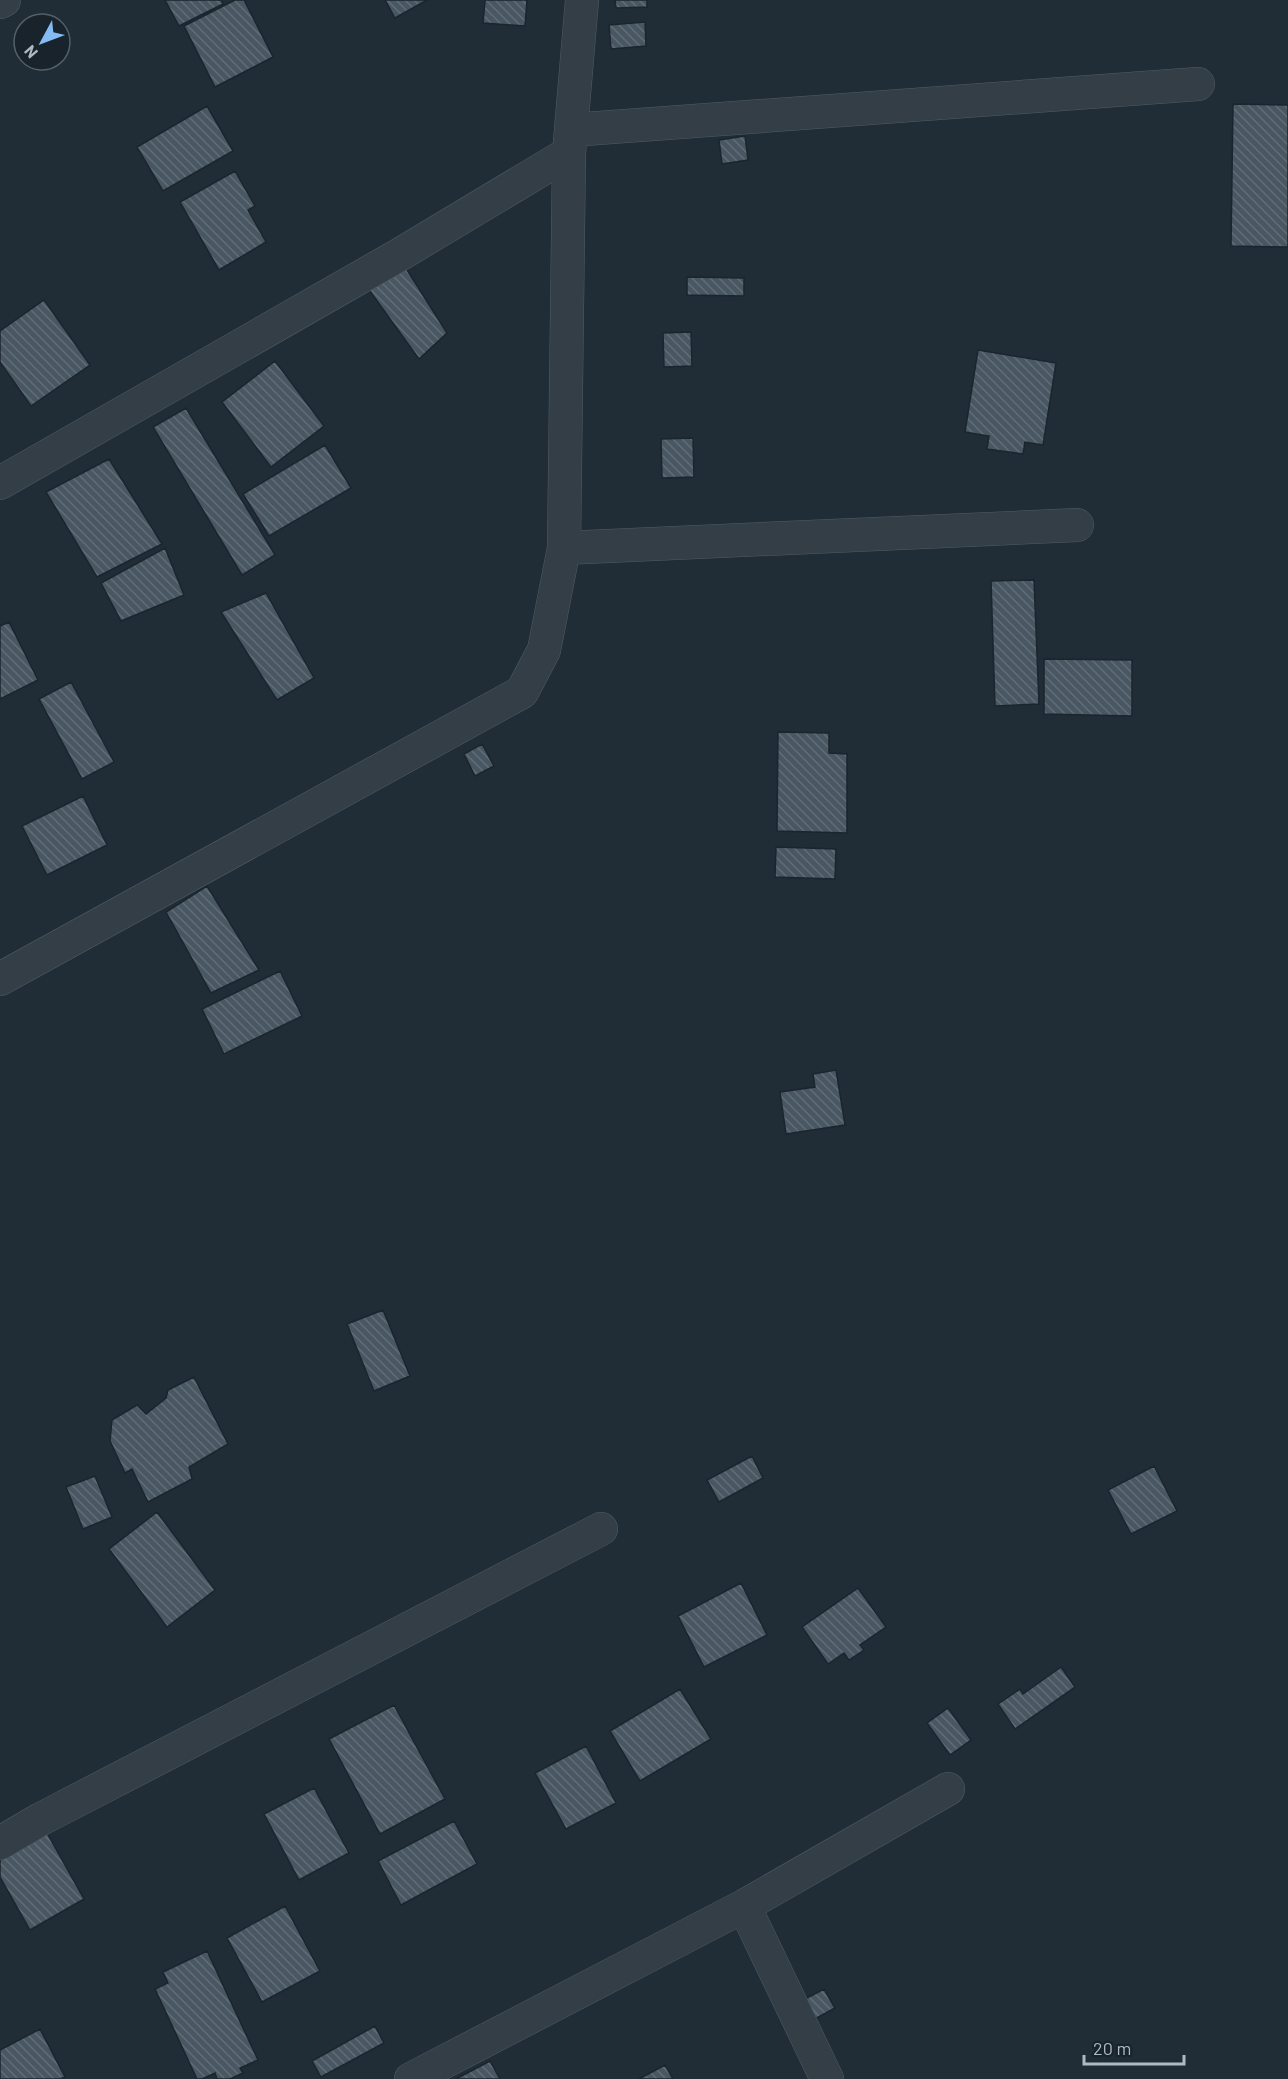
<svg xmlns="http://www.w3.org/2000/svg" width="1288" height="2079" font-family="Barlow,sans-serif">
	<defs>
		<pattern id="building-back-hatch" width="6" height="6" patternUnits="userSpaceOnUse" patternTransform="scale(1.5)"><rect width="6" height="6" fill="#485762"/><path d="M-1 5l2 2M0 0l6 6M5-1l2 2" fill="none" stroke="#606d77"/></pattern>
	</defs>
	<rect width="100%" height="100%" fill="#202c36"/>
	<path fill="url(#building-back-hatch)" stroke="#1b252d" stroke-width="1.5" d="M165,0h56l2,4 -44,22z
		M235,0h9l29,57 -58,30 -31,-61z
		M385,0h42l-32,18z
		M485,0h42l-2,26 -42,-3z
		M615,0h32v7l-31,1z
		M645,22l1,24 -35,3 -2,-24z
		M1233,104l55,1v142l-57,-1z
		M207,106l26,45 -70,40 -26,-44z
		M745,136l3,24 -26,4 -3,-24z
		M235,171l20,35 -7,4 18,32 -47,28 -39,-68z
		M402,262l45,71 -28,26 -52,-72z
		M687,277l57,1v18l-57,-1z
		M44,300l46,65 -59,41 -31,-44v-31z
		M691,332l1,34 -28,1 -1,-34z
		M978,350l78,13 -13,82 -18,-3 -2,12 -36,-5 2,-13 -24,-4z
		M275,361l49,65 -53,41 -49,-65z
		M186,408l89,147 -33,20 -89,-148z
		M693,438l1,39 -32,1 -1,-39z
		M325,445l26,43 -82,48 -26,-42z
		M109,459l53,85 -65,33 -51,-85z
		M165,548l19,47 -63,26 -20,-38z
		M1034,580l5,124 -44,2 -4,-125z
		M266,593l48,85 -37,22 -56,-88z
		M9,622l29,58 -38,19v-73z
		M1044,659l88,1v56l-88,-2z
		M71,682l43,80 -32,17 -43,-80z
		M778,732l51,1v20l18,1v79l-70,-2z
		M482,744l12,22 -19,10 -11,-22z
		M83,796l24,49 -60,30 -25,-49z
		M776,847l60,2 -1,30 -60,-2z
		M207,886l52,84 -48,23 -45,-81z
		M280,971l22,45 -78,38 -22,-45z
		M836,1070l9,55 -59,9 -6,-42 35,-5 -2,-13z
		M383,1310l27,66 -36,15 -27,-67z
		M194,1377l34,67 -39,23 3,12 -44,23 -16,-33 -7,4 -15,-32 2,-21 25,-15 9,9 20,-16 2,-8z
		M752,1456l11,22 -44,24 -12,-22z
		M1154,1466l23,45 -46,23 -23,-44z
		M95,1476l17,41 -29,12 -17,-42z
		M157,1512l58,78 -48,37 -58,-78z
		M741,1583l26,52 -63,32 -26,-51z
		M858,1588l28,39 -26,18 4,5 -15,10 -5,-7 -16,11 -26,-37z
		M1061,1667l14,20 -60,42 -17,-25 22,-15 3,5z
		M680,1689l31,50 -71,42 -30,-50z
		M394,1705l51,94 -65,35 -51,-95z
		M948,1708l23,32 -21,15 -23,-32z
		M586,1746l30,57 -50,26 -31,-56z
		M314,1788l35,65 -50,27 -35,-66z
		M454,1821l23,43 -76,41 -23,-44z
		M47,1833l37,66 -54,31 -30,-53v-17z
		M285,1906l35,65 -58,31 -35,-64z
		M207,1951l51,109 -18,8 3,5 -13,6h-13l-2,-6 -13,6h-5l-42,-90 13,-6 -5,-11z
		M824,1989l11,19 -22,12 -10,-20z
		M375,2026l9,17 -63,34 -9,-16z
		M40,2029l25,48 -5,2h-60v-29z
		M490,2061l10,18h-44z
		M665,2065l8,14h-34z"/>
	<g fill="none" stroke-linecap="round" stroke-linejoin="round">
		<defs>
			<path id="minor" d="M0,2l4,-2
				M571,130l627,-46
				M0,483l399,-228 170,-102
				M564,548l513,-23
				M0,979l522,-287 22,-42 20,-102 5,-395 13,-153
				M0,1843l41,-24 560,-290
				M744,1906l83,173
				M411,2079l333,-173 204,-117"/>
		</defs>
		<use href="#minor" stroke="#515c64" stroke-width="34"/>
		<use href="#minor" stroke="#343e47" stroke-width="33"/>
	</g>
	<g transform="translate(42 42) rotate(229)"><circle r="28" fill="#19232b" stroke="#555f68" stroke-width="1.5"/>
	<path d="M0-4.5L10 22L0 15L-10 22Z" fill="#83bcf4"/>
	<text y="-9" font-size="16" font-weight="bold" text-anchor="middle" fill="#aeb9c3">N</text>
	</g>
	<path d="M1084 2055v9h100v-9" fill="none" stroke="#aeb9c3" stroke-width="3"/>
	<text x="1093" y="2055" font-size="18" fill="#aeb9c3" stroke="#19232b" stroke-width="4.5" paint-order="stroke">20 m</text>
</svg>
